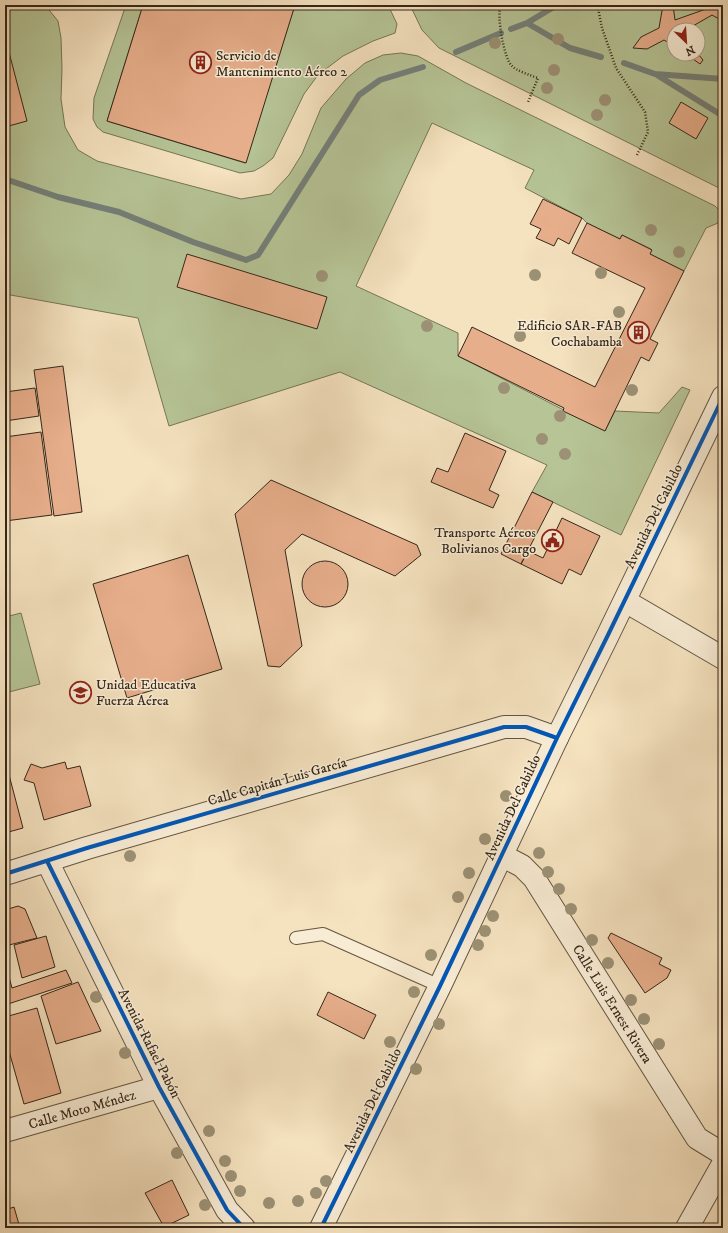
<svg xmlns="http://www.w3.org/2000/svg" width="728" height="1233" font-family="'IM FELL DW Pica',serif">
	<rect width="100%" height="100%" fill="#f5e2bf"/>
	<filter id="stains"><feTurbulence type="fractalNoise" baseFrequency=".005" numOctaves="4"/><feColorMatrix values="0 0 0 0 .2 0 0 0 0 .09 0 0 0 0 .02 0 0 0 .5 -.17"/></filter>
	<radialGradient id="worn" r=".72"><stop offset=".6" stop-color="#630" stop-opacity="0"/><stop offset="1" stop-color="#630" stop-opacity=".3"/></radialGradient>
	<path fill="#b6c496" stroke="#757658" fill-rule="evenodd" d="M5,5h40l13,16 3,17 1,31 -1,30 4,28 13,23 19,11 144,38 30,-5 18,-19 13,-21 19,-46 25,-29 19,-16 18,-8 18,-2 17,3 48,27 249,123 6,6 -3,11 -12,5 -22,43 -34,-17 1,-5 -29,-14 -2,4 -33,-16 -5,-5 -57,-30 9,-18 -102,-47 -76,163 102,47v23l147,75 10,-20 44,2 23,-26 8,3 -69,145 -89,-43 15,-27 -207,-93 -171,54 -31,-108 -133,-24z
		M126,5h17l-36,116 138,42 50,-158h93l9,19 -2,9 -22,8 -30,15 -25,19 -14,19 -31,64 -10,8 -9,5 -14,2 -137,-41 -6,-5 -4,-8 1,-21z
		M410,5h313v185l-284,-142 -17,-18zM674,30h24v24h-24z
		M21,613l19,71 -35,9v-76z"/>
	<g fill="none" stroke-linecap="round" stroke-linejoin="round">
		<path stroke="#74807a" stroke-width="6" d="M527,23l30,-18
			M511,29l16,-6 43,25 31,9
			M456,52l45,-19
			M624,63l31,11 68,5
			M657,75l66,41
			M5,179l53,18 61,15 74,30 53,18 12,-5 101,-160 21,-15 43,-13"/>
	</g>
	<path fill="#e7ae8b" stroke="#342719" d="M143,5h152l-49,158 -139,-42z
		M663,5h10l2,15 31,-11 1,-4h9l7,9v7l-11,-6 -26,15h-12v16l-10,-6 -17,9 -14,-1 8,-11 18,-9z
		M5,37l22,84 -22,6z
		M686,54h12l5,6 -3,4z
		M681,102l27,16 -12,21 -27,-16z
		M543,199l39,19 -13,26 -11,-6 -4,8 -18,-8 5,-9 -11,-5z
		M587,223l33,16 2,-4 30,15 -2,4 34,17 -34,68 8,4 -9,18 -8,-4 -36,74 -42,-20 1,-3 -106,-52 14,-29 123,60 50,-99 -73,-35z
		M187,254l140,43 -10,32 -140,-42z
		M63,366l19,146 -28,4 -20,-146z
		M35,388l4,28 -34,5v-29z
		M41,432l11,83 -47,6v-84z
		M465,433l41,18 -17,39 10,5 -6,13 -62,-26 6,-14 11,4z
		M271,480l146,65 4,10 -26,21 -93,-42 -17,16 17,96 -22,21 -12,-1 -33,-152z
		M532,492l21,10 -32,62 -20,-10z
		M562,518l38,18 -19,39 -12,-6 -7,15 -41,-20 7,-13 15,7z
		M188,555l34,114 -95,29 -34,-114z
		M302 584a23 23 0 1 1 46 0a23 23 0 1 1-46 0Z
		M65,762l2,7 13,-3 11,40 -47,14 -10,-37 -10,-3 7,-16 11,4z
		M5,771h3l15,57 -18,5z
		M18,906l7,3 12,29 -28,7 -4,-11v-24z
		M611,933l51,25 -3,6 12,6 -4,8 -22,15 -37,-55z
		M46,936l9,31 -33,11 -8,-33z
		M5,962l7,26 54,-18 6,13 -67,22z
		M78,982l23,49 -45,13 -15,-48z
		M328,992l48,23 -12,24 -47,-24z
		M37,1008l24,85 -37,11 -19,-67v-20z
		M172,1180l17,35 -25,12 -19,-34z
		M14,1207l6,21h-15v-18z"/>
	<g fill="none" stroke-linecap="round" stroke-linejoin="round">
		<defs>
			<path id="service" d="M296,938l27,-4 117,52"/>
			<g id="minor">
				<path d="M625,601l98,57"/>
				<path id="s1" d="M501,855l21,11 12,12 163,260 26,16"/>
				<path d="M47,861l112,226 68,123 17,18"/>
				<path d="M5,874l82,-26 417,-121h22l31,11"/>
				<path id="s2" d="M5,1131l154,-44"/>
				<path d="M321,1228l119,-242 117,-248 50,-101 116,-240"/>
				<path d="M687,1228l36,-64"/>
			</g>
		</defs>
		<use href="#service" stroke="#645642" stroke-width="14"/>
		<use href="#minor" stroke="#645642" stroke-width="24"/>
		<path stroke="#342719" stroke-width="2.5" stroke-dasharray="1 2" stroke-linecap="butt" d="M501,5c-5,9 3,54 11,61 3,4 20,10 26,12l-10,24
			M637,155l11,-23 -3,-20 -29,-44 -14,-40 -4,-20 49,-3"/>
		<use href="#service" stroke="#f8ecd5" stroke-width="12"/>
		<use href="#minor" stroke="#f8ecd5" stroke-width="22"/>
		<defs>
			<path id="cycleway" d="M47,861l112,226 68,123 17,18
				M5,874l82,-26 417,-121h22l31,11
				M321,1228l119,-242 117,-248 50,-101 116,-240"/>
		</defs>
		<use href="#cycleway" stroke="#f8ecd5" stroke-width="6"/>
		<use href="#cycleway" stroke="#0057b8" stroke-width="4"/>
	</g>
	<g fill="#9c9175">
		<circle cx="558" cy="39" r="6"/>
		<circle cx="495" cy="43" r="6"/>
		<circle cx="554" cy="70" r="6"/>
		<circle cx="547" cy="88" r="6"/>
		<circle cx="605" cy="100" r="6"/>
		<circle cx="597" cy="115" r="6"/>
		<circle cx="651" cy="230" r="6"/>
		<circle cx="679" cy="252" r="6"/>
		<circle cx="601" cy="273" r="6"/>
		<circle cx="535" cy="275" r="6"/>
		<circle cx="322" cy="276" r="6"/>
		<circle cx="619" cy="312" r="6"/>
		<circle cx="427" cy="326" r="6"/>
		<circle cx="520" cy="336" r="6"/>
		<circle cx="504" cy="388" r="6"/>
		<circle cx="632" cy="390" r="6"/>
		<circle cx="560" cy="416" r="6"/>
		<circle cx="542" cy="439" r="6"/>
		<circle cx="565" cy="454" r="6"/>
		<circle cx="506" cy="796" r="6"/>
		<circle cx="485" cy="839" r="6"/>
		<circle cx="539" cy="853" r="6"/>
		<circle cx="130" cy="856" r="6"/>
		<circle cx="548" cy="872" r="6"/>
		<circle cx="469" cy="873" r="6"/>
		<circle cx="559" cy="889" r="6"/>
		<circle cx="458" cy="897" r="6"/>
		<circle cx="571" cy="909" r="6"/>
		<circle cx="493" cy="916" r="6"/>
		<circle cx="485" cy="931" r="6"/>
		<circle cx="592" cy="940" r="6"/>
		<circle cx="478" cy="945" r="6"/>
		<circle cx="431" cy="955" r="6"/>
		<circle cx="608" cy="963" r="6"/>
		<circle cx="414" cy="992" r="6"/>
		<circle cx="96" cy="997" r="6"/>
		<circle cx="631" cy="1000" r="6"/>
		<circle cx="644" cy="1019" r="6"/>
		<circle cx="439" cy="1024" r="6"/>
		<circle cx="390" cy="1042" r="6"/>
		<circle cx="659" cy="1044" r="6"/>
		<circle cx="125" cy="1053" r="6"/>
		<circle cx="416" cy="1069" r="6"/>
		<circle cx="209" cy="1131" r="6"/>
		<circle cx="177" cy="1153" r="6"/>
		<circle cx="225" cy="1161" r="6"/>
		<circle cx="231" cy="1176" r="6"/>
		<circle cx="326" cy="1181" r="6"/>
		<circle cx="240" cy="1191" r="6"/>
		<circle cx="316" cy="1193" r="6"/>
		<circle cx="298" cy="1201" r="6"/>
		<circle cx="269" cy="1203" r="6"/>
		<circle cx="205" cy="1205" r="6"/>
	</g>
	<defs>
		<symbol id="building-ring" viewBox="-11 -11 22 22"><circle r="9.5" fill="#f8ecd5" stroke="#8f2418" stroke-width="1.5"/><path d="M-4-6H4V6H1V3H-1V6H-4ZM-2.5-4.3h1.7v1.8h-1.7ZM.8-4.3h1.7v1.8H.8ZM-2.5-1h1.7V.8h-1.7ZM.8-1h1.7V.8H.8Z" fill="#8f2418"/></symbol>
		<symbol id="civic-ring" viewBox="-11 -11 22 22"><circle r="9.5" fill="#f8ecd5" stroke="#8f2418" stroke-width="1.5"/><path d="M-.6-6.5H3V-4.5H.6V-3L4-1V1h2V6H-6V1h2V-1L-.6-3ZM-1.2 2.5V6h2.4V2.5Z" fill="#8f2418"/></symbol>
		<symbol id="school-ring" viewBox="-11 -11 22 22"><circle r="9.5" fill="#f8ecd5" stroke="#8f2418" stroke-width="1.5"/><path d="M0-5L7-2L0 1L-7-2ZM-4 1L0 2.5L4 1V4Q0 6-4 4Z" fill="#8f2418"/></symbol>
	</defs>
	<g fill-rule="evenodd">
		<use href="#building-ring" x="188" y="50" width="25" height="25"/>
		<use href="#building-ring" x="626" y="320" width="25" height="25"/>
		<use href="#civic-ring" x="540" y="528" width="25" height="25"/>
		<use href="#school-ring" x="68" y="680" width="25" height="25"/>
	</g>
	<g text-anchor="middle" stroke-width="3" stroke-linejoin="round" paint-order="stroke">
		<g font-size="14" fill="#342719" stroke="#f8ecd5" text-anchor="start">
			<text x="216" y="60">Servicio de<tspan x="216" dy="16">Mantenimiento Aéreo 2</tspan></text>
			<text x="622" y="330" text-anchor="end">Edificio SAR-FAB<tspan x="622" dy="16">Cochabamba</tspan></text>
			<text x="536" y="537" text-anchor="end">Transporte Aéreos<tspan x="536" dy="16">Bolivianos Cargo</tspan></text>
			<text x="96" y="689">Unidad Educativa<tspan x="96" dy="16">Fuerza Aérea</tspan></text>
		</g>
		<g font-size="14" fill="#342719" stroke="#f8ecd5">
			<text transform="translate(653 516) rotate(-64)" y="5">Avenida Del Cabildo</text>
			<text transform="translate(277 781) rotate(-16)" y="5">Calle Capitán Luis García</text>
			<text transform="translate(512 807) rotate(-65)" y="5">Avenida Del Cabildo</text>
			<text dy="5" stroke="none"><textPath href="#s1" startOffset="189">Calle Luis Ernest Rivera</textPath></text>
			<text transform="translate(150 1043) rotate(63)" y="5">Avenida Rafael Pabón</text>
			<text transform="translate(372 1100) rotate(-64)" y="5">Avenida Del Cabildo</text>
			<text dy="5" stroke="none"><textPath href="#s2" startOffset="80">Calle Moto Méndez</textPath></text>
		</g>
	</g>
	<rect width="728" height="1233" fill="none" stroke="#f5e2bf" stroke-width="20"/>
	<rect x="6" y="6" width="716" height="1221" fill="none" stroke="#342719" stroke-width="2"/>
	<rect x="10" y="10" width="708" height="1213" fill="none" stroke="#342719"/>
	<g transform="translate(686 42) rotate(155)"><circle r="19" fill="#f8ecd5" stroke="#aa9d8a"/>
	<path d="M0-3L7 15L0 10L-7 15Z" fill="#8f2418"/>
	<text y="-6" font-size="11" font-weight="bold" text-anchor="middle" fill="#342719">N</text>
	</g>
	<rect width="100%" height="100%" filter="url(#stains)"/>
	<rect width="100%" height="100%" fill="url(#worn)"/>
</svg>
